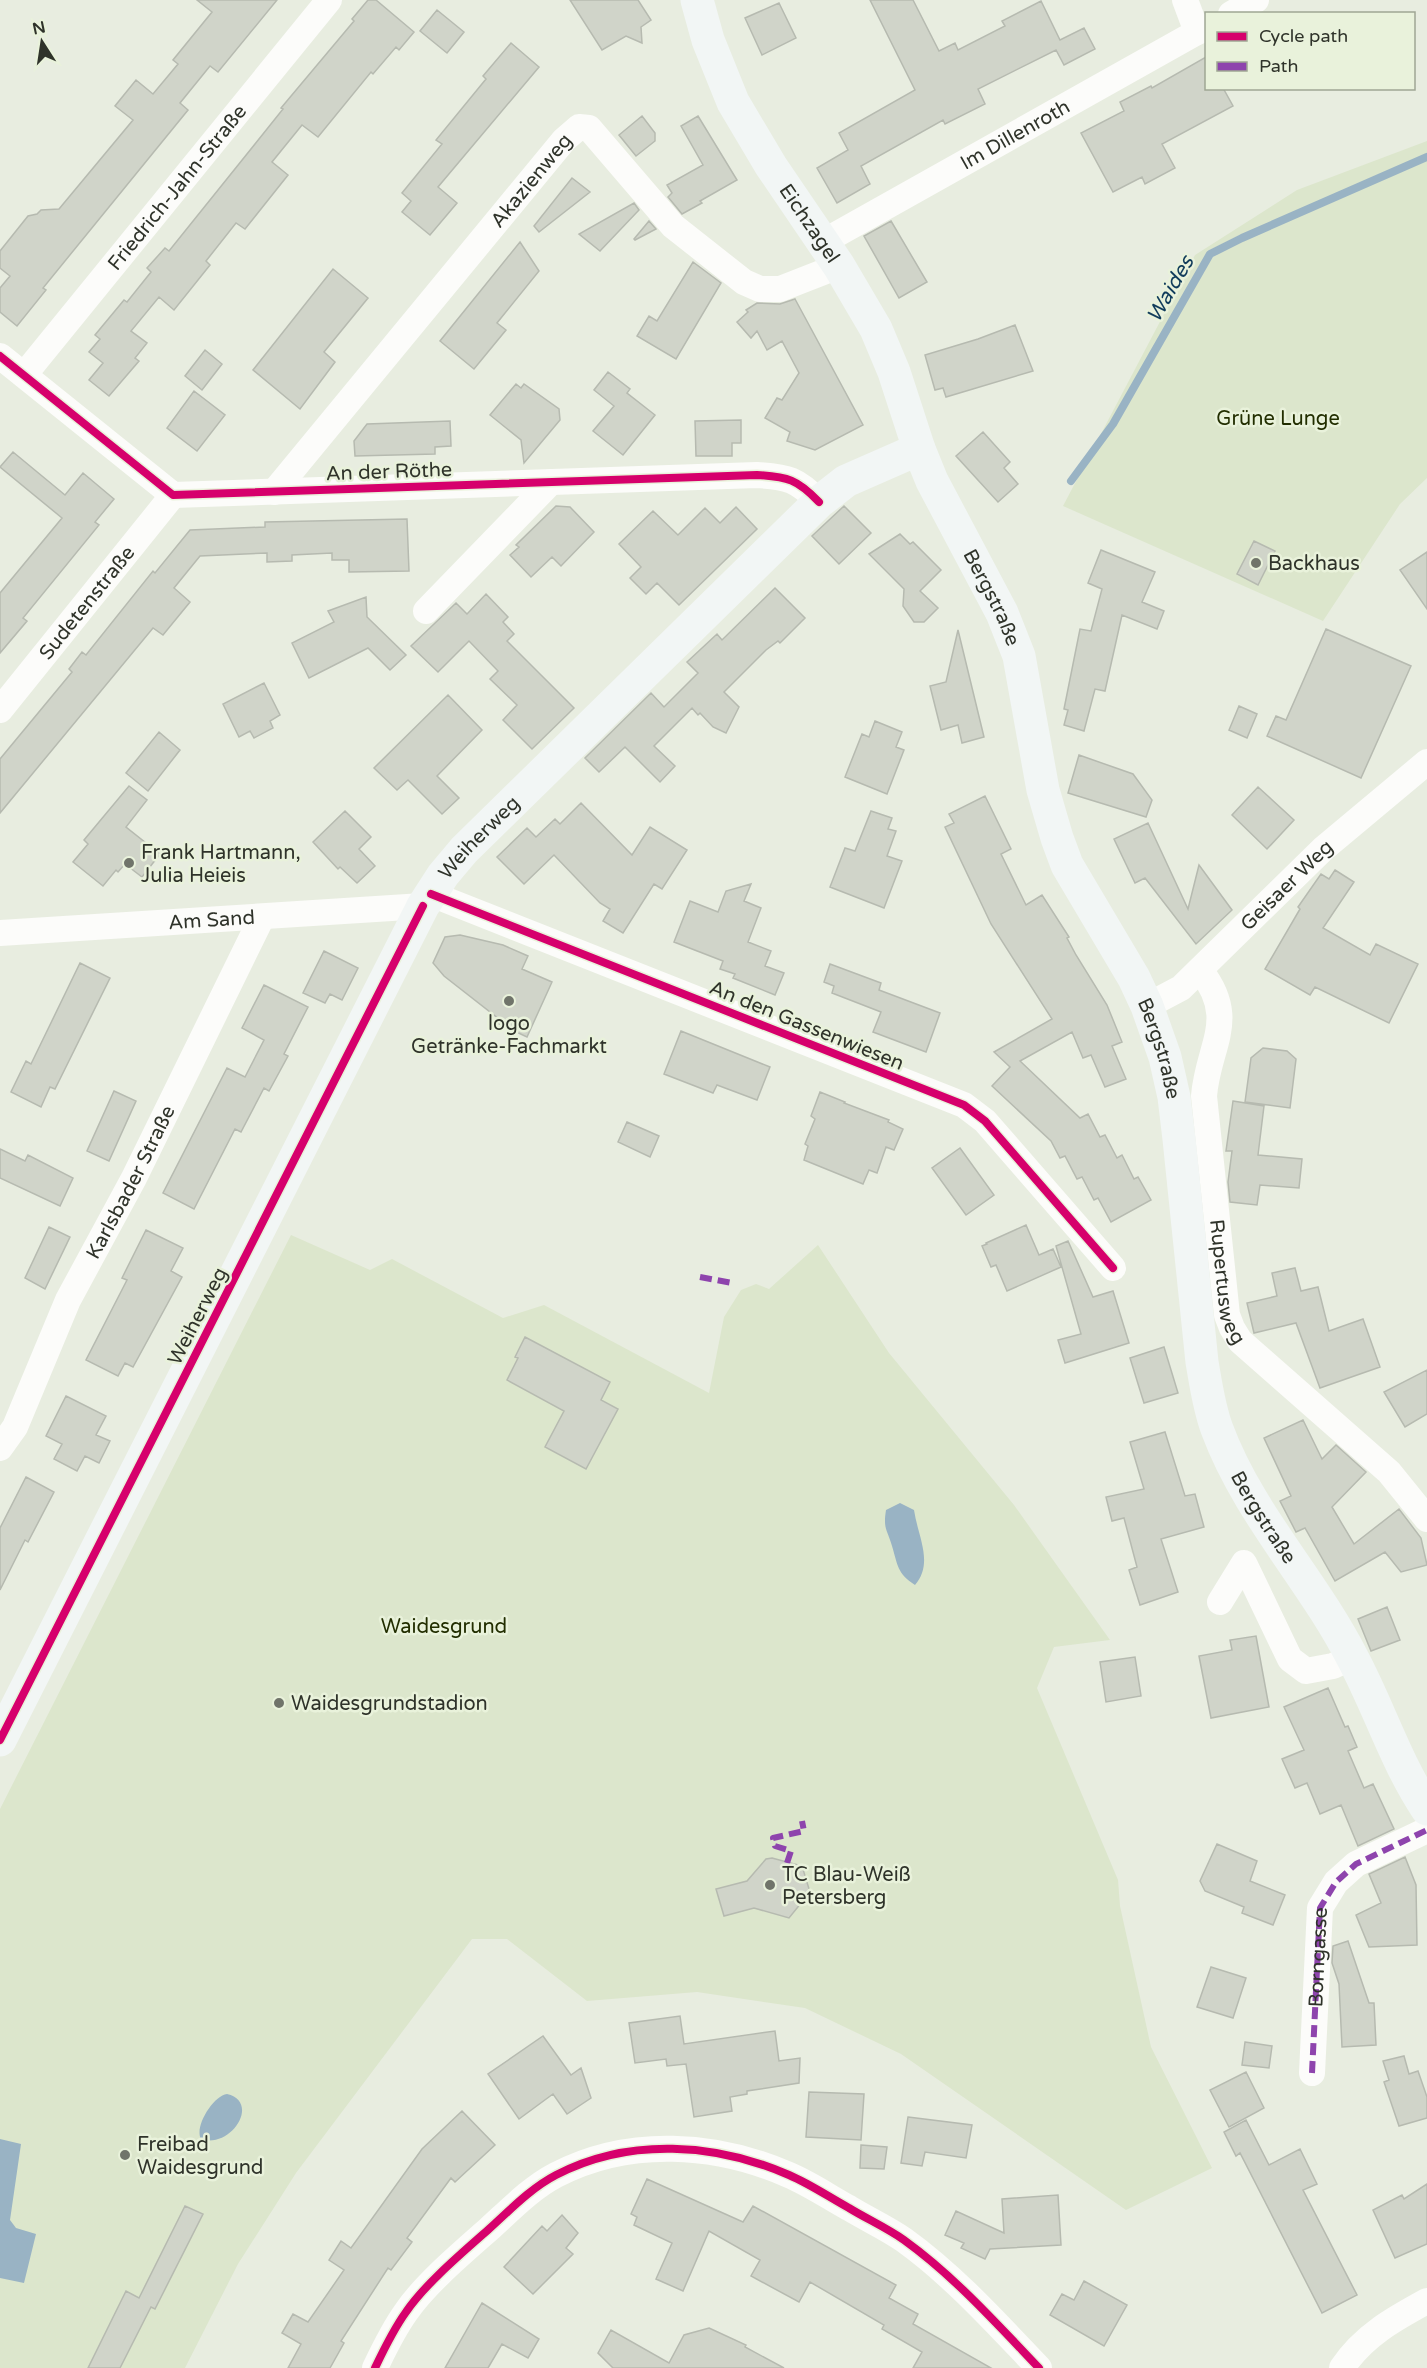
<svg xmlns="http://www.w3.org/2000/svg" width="1427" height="2368" font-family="'Varela Round',sans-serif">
	<rect width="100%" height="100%" fill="#e8ede0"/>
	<path fill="#dce6cc" d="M1427,141v337l-27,26 -77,117 -260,-115 132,-251 102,-65z
		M291,1235l79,35 22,-11 111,59 41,-13 165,88 15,-76 17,-27 15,-6 13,5 49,-44 71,108 125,152 96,135 -56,7 -17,41 81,192 2,26 31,141 61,121 -86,42 -225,-156 -96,-46 -108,-16 -110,9 -80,-62h-35l-176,234 -58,91 -53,104h-185v-559z"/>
	<path fill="#99b3c4" d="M900,1503l14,7c4,27 20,53 1,75 -18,-12 -17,-19 -23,-39 -5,-17 -9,-17 -6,-36z
		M227,2094c34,8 4,55 -26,45 -7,-12 12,-43 26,-45z
		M0,2139l21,5 -11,76 6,8 20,6 -12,49 -24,-5z"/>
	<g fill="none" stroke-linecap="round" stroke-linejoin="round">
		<path stroke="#99b3c4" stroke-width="8" d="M1071,481l42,-57 97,-170 32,-16 185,-81"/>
	</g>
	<path fill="#d0d4c9" stroke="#b6bab0" stroke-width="1.5" d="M197,0h80l-59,72 -8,-6 -30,37 8,7 -145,178 3,2 -29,36 -17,-14v-24l10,-12 -10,-8v-17l28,-35 9,-2 4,-4 18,-1 74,-89 -18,-14 21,-26 17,14 25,-30 -5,-4 39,-48z
		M368,0h8l38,32 -15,18 -3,-3 -23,27 -2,-2 -53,65 -16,-12 -30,37 16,13 -43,54 -9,-6 -30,38 4,4 -36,45 -15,-13 -28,34 16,12 -12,15 4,3 -30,35 -20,-16 14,-17 -14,-11 11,-13 -5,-4 29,-35 3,2 24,-30 -4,-4 18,-20 4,3 98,-122 16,-20 -2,-1 73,-87 -2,-2z
		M570,0h68l13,20 -10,7 1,16 -16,-7 -24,14z
		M870,0h43l26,51 16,-8 3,7 47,-24 -3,-5 39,-20 19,39 24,-12 11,21 -31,16 -8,-15 -78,39 7,15 -40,20 -2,-4 -82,46 9,18 -33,19 -20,-35 31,-18 -9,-17 76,-43z
		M779,3l17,35 -34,17 -17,-37z
		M437,10l27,22 -17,21 -27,-22z
		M511,43l28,24 -101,120 19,16 -27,32 -28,-23 9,-11 -9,-8 40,-49 -6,-4 50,-61 -3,-3z
		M1206,57v31h17l10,18 -71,38 13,24 -30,16 -3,-7 -29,15 -32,-59 43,-22 -4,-9 31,-16 1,2z
		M642,116l13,17v8l-19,15 -17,-21z
		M698,116l39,64 -37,21 2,2 -20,11 -14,-17 4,-4 -5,-8 36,-20 -22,-39z
		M572,178l18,14 -51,40 -5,-6z
		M634,203l5,7 -39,41 -21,-17z
		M649,221l7,8 -21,11 -1,-1z
		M891,221l36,61 -28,16 -35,-62z
		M520,242l19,29 -42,52 9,7 -32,39 -34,-28z
		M693,262l28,21 -45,76 -39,-23 12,-20 8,5z
		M333,269l35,29 -44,54 11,10 -35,47 -47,-39z
		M795,299l68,126 -48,25 -28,-9 3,-9 -25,-14 12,-20 5,2 17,-27 -17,-32 -15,9 -10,-19 -6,7 -14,-16 11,-10 -2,-2 11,-7 23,1z
		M1015,325l18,46 -87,26 -3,-9 -8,2 -10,-35 53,-16z
		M205,350l17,14 -20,26 -17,-14z
		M608,372l22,17 -3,4 28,22 -32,40 -30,-24 21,-25 -20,-16z
		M516,384l5,4 3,-4 35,25 1,11 -36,43 -3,-23 -31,-25z
		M194,391l31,24 -28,36 -30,-23z
		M741,420v23h-9v13h-36l-1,-35z
		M450,421l1,25 -16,1v7l-80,2 -1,-15 13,-17z
		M983,432l27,30 -6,6 14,16 -20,18 -42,-46z
		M13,452l52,43 18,-22 31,26 -19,23 4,3 -76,93 4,3 -27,32v-60l62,-75 -62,-51z
		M556,506l14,1 24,25 -33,34 -9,-9 -21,20 -21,-22 9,-8 -3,-2z
		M844,506l27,27 -32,31 -27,-28z
		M736,507l21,22 -78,76 -22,-22 -11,11 -16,-16 11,-11 -22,-23 34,-33 25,24 27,-27 15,15z
		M407,519l2,52 -60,1v-12h-17v-7l-40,2v6l-25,1v-9l-67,3 -26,32 16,14 -27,33 -10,-7 -153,185v-54l72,-87 -3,-3 13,-17 4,3 67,-84 2,2 35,-43 75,-3v-5z
		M900,534l10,10 3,-2 28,28 -21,21 18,17 -14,14h-10l-11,-16 1,-17 -35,-35z
		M1254,541l21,10 -17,34 -21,-11z
		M1101,550l54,22 -13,30 22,9 -7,18 -35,-14 -17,76 -10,-2 -11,42 -20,-6 4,-15 -4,-1 16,-80 11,2 11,-42 -14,-6z
		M1427,552v57l-27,-39z
		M775,588l30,30 -25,25 -2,-2 -12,9 -42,42 15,15 -13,26 -13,-6 -13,-14 -2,2 -6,-7 -38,38 21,20 -15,16 -35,-35 -26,25 -14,-14 66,-65 13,14 34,-34 -11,-11 30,-28 5,6z
		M486,594l22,23 -5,5 11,12 -7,7 67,67 -42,41 -29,-29 14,-15 -27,-26 8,-8 -29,-30 -31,31 -27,-26 45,-43 11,11z
		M366,597l1,20 39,38 -16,15 -22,-22 -59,30 -17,-35 42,-21 -6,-11z
		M1326,629l85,37 -50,112 -94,-42 9,-20 10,4z
		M958,630l26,107 -22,6 -4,-18 -17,5 -11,-44 16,-4z
		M264,683l16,32 -10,6 3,7 -19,10 -4,-7 -11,6 -16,-33z
		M448,695l34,35 -45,46 22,22 -17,16 -34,-34 -11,10 -23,-22z
		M1239,706l18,8 -10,24 -18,-8z
		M875,721l27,11 -6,15 8,3 -17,44 -42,-17 17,-43 7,3z
		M159,732l21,18 -32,41 -22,-18z
		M1079,755l54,19 19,26 -6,17 -78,-24z
		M129,786l18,14 -21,27 34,27 -18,23 -17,-13 -7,8 -2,-2 -13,16 -30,-24 15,-18 -4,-4z
		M1258,787l36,33 -27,29 -35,-34z
		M985,796l26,53 -10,5 25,51 16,-10 27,42 -2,1 9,17 31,50 15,37 -10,4 14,33 -21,8 -14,-32 -8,3 -11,-26 -52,29 60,57 8,-4 12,23 5,-2 12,23 5,-3 12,24 4,-2 13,23 -40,22 -13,-24 -4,2 -12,-23 -5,2 -12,-23 -5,2 -9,-17 -59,-55 18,-19 -16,-15 58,-33 -61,-95 -46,-97 9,-4 -5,-9z
		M581,803l51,52 18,-28 37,23 -25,39 -8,-5 -31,49 -20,-12 7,-12 -10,-6 -46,-48 -30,29 -27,-27 30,-29 9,9 19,-18 5,5z
		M345,811l26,26 -12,12 16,17 -18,17 -17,-16 -2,2 -25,-27z
		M871,811l21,7 -4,11 8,2 -9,25 15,5 -18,47 -54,-21 15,-39 10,3z
		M1148,823l40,86 11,-44 33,45 -36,34 -51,-66 -10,5 -21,-44z
		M1335,870l19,12 -31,46 47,27 6,-11 42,20 -29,59 -74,-36 -5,8 -45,-26 35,-60 -2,-2 23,-33 8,5z
		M751,884l-7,17 17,7 -13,34 23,9 -6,15 19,7 -9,22 -42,-17 2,-4 -15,-5 3,-8 -49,-19 16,-41 28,11 8,-21z
		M460,935l43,10 25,11 -6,13 30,13 -25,55 -30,-14 2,-4 -55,-43 -11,-13 12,-26z
		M324,951l34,17 -16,32 -12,-6 -5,9 -22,-10z
		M80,963l30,15 -55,111 -5,-2 -9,20 -30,-15 15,-31 5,3z
		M830,964l51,19 -2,7 61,23 -14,39 -53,-20 8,-20 -49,-19 2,-7 -10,-4z
		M264,985l44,22 -24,47 4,2 -19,35 -5,-3 -23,44 -6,-3 -41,80 -31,-16 64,-125 18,9 19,-37 -22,-12z
		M681,1031l89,36 -13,33 -40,-15 -4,8 -49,-19z
		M1263,1048l24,3 9,8 -6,49 -45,-6 6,-44z
		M114,1091l22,10 -27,60 -22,-10z
		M820,1092l25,10 -1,1 45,17 -1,2 15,7 -9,21 -8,-3 -9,26 -8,-3 -6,14 -59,-24 4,-14 -3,-2 10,-25 -4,-3z
		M1233,1101l31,5 -6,49 44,4 -3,29 -39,-3 -3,20 -27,-3 -2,-20 4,-31h-6z
		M627,1122l32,14 -9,21 -32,-15z
		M960,1148l34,47 -28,20 -34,-47z
		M0,1149l25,12 3,-6 45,23 -13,28 -60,-28z
		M1026,1225l13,30 14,-6 8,18 -54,24 -11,-26 -5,2 -9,-21 5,-2 -1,-1z
		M49,1227l21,10 -25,52 -20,-11z
		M146,1230l37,18 -12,23 11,6 -49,90 -8,-4 -7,13 -32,-16 41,-80 -5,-2z
		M1068,1241l25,56 20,-6 16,52 -64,20 -7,-23 23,-6 -25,-88z
		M1295,1268l6,23 17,-4 11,44 34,-12 17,48 -60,21 -24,-65 -42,10 -7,-30 30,-7 -5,-23z
		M525,1337l85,45 -9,18 17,9 -32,60 -41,-22 19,-36 -57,-31 11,-22 -3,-1z
		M1164,1347l14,46 -34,10 -14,-45z
		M1427,1370v44l-22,13 -21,-35z
		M66,1396l40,20 -10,19 14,6 -11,22 -14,-7 -8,15 -23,-12 8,-15 -16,-8z
		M1303,1420l19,39 14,-14 30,27 -34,35 22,37 45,-35 22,29 6,27 -26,7 -16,-20 -50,29 -30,-53 -9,4 -16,-31 11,-5 -27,-58z
		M1165,1432l20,64 10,-2 9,33 -43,12 17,53 -38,13 -11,-35 8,-3 -13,-49 -12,3 -6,-24 38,-8 -14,-47z
		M26,1477l28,15 -26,50 -3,-2 -25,50v-62z
		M1387,1607l13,33 -29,11 -13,-32z
		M1256,1636l13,71 -58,11 -12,-62 33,-6 -2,-10z
		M1135,1657l6,39 -35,6 -6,-40z
		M1328,1688l17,39 3,-1 9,21 -9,4 16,37 9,-4 21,45 -36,17 -17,-41 -21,9 -13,-31 -12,5 -13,-29 22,-9 -20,-43z
		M1217,1844l40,17 -7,20 35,14 -12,30 -31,-12 2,-6 -39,-16 -5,-10z
		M1405,1857l11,28 1,60 -48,2 -13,-32 25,-12 -12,-29z
		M772,1858l30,8 8,26 -21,26 -35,-10 -30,8 -8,-27 31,-8 19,-22z
		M1348,1941l21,62h5l2,42 -34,2 -3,-63 -7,-21 1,-17z
		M1211,1967l35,11 -13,40 -36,-11z
		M680,2016l4,28 91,-13 4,30 21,-3 -1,25 -52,8v3l-17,3 2,14 -38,6 -8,-53 -19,2 -1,-7 -31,4 -6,-40z
		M543,2036l28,39 10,-7 10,30 -24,16 -14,-20 -34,25 -31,-45z
		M1245,2042l27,4 -3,22 -27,-3z
		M1404,2056l5,18 9,-3 9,26v21l-28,8 -15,-44 5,-2 -6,-19z
		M1246,2072l18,36 -35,19 -19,-37z
		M809,2092l55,2 -3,46 -55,-3z
		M462,2111l33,34 -40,37 -4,-4 -44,60 5,4 -21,28 -3,-2 -47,73 3,2 -14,25h-42l13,-24 -19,-11 11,-19 15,8 36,-52 -15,-10 12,-19 10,7 71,-99z
		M908,2117l64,8 -6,33 -41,-6 -3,14 -21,-3z
		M1246,2120l23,45 31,-16 17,35 -14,6 54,105 -35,18 -82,-160 -4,3 -12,-24z
		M861,2145l26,2 -3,22 -24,-1z
		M647,2179l96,43 10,-16 143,79 -7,13 29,16 -5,10 78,44h-78l9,-16 -40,-23 2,-4 -74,-43 -11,20 -48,-26 9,-16 -51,-29 -26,60 -27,-12 16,-36 -38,-18 3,-8 -6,-3z
		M1427,2184v60l-32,14 -22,-48 29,-15 2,4z
		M1058,2195l3,50 -71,4 -5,10 -24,-11 3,-5 -19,-8 11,-24 48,22 -2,-34z
		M185,2206l18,8 -48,95 -4,-2 -31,61h-32l38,-77 13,7z
		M562,2215l16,18 -12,15 7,6 -40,40 -29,-27 38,-41 5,5z
		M1084,2281l43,24 -23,41 -54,-31 12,-21 12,6z
		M482,2303l57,36 -11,19 -26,-14 -14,24h-43z
		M709,2328l37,17 -1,2 39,21h-171l-15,-15 13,-23 58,33 15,-28z"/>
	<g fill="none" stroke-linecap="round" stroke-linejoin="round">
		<g stroke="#fcfcfa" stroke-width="26">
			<path d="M1185,0l12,32"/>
			<path d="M1231,14l25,-14"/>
			<path id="s1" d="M823,242l383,-215"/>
			<path d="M0,356l173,139 584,-20c31,2 40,4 62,27"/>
			<path id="s2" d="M24,375l305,-375"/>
			<path id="s3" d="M274,492l290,-352 15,-13 10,1 84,98 71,56 16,7h20l59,-23"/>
			<path d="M426,611l125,-129"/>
			<path id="s4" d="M0,710l173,-215"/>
			<path d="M431,894l533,211 21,16 128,147"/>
			<path id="s5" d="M0,933l423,-27"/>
			<path id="s6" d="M1200,970c39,49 8,75 4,126l23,219 5,13 8,13 149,131 38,47"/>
			<path id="s7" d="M1147,1006l34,-18 142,-139 104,-87"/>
			<path id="s8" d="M0,1448l15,-21 53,-127 66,-122 128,-261"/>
			<path d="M1220,1602l24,-39 46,96 16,12 27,-5 19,-9"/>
			<path id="s9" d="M1312,2073l8,-165 16,-26 20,-18 71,-34"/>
			<path d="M375,2368c9,-19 18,-38 31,-56 19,-28 57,-60 83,-83 21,-19 42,-41 67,-54 73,-38 160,-32 233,0 21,9 40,22 60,33 18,11 38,20 55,32 50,36 93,84 135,128"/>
			<path d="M1342,2368c21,-32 52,-49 85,-67"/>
		</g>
		<g stroke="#f2f6f5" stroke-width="33">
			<path id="s10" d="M697,0l11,40 25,62 38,64 68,100 37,63 18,43 25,77 13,32 70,132 17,43 24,134 14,48 10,27 67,113 13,28 18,51 9,40 5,42 23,223c4,23 7,46 15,67 31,84 95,150 135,228 27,50 43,104 75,152"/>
			<path id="s11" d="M0,1740l423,-834 20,-31 21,-25 355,-348 27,-21 73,-32"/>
		</g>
		<path stroke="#8e44ad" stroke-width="6" stroke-dasharray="12 6" stroke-linecap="butt" d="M700,1277l32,6
			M787,1863l4,-12 -16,-5 -2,-8 31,-7 -2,-10
			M1312,2073l8,-165 16,-26 20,-18 71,-34"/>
		<defs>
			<path id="cycleway" d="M0,356l173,139 584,-20c31,2 40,4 62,27
				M431,894l533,211 21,16 128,147
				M0,1740l423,-834
				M375,2368c9,-19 18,-38 31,-56 19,-28 57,-60 83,-83 21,-19 42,-41 67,-54 73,-38 160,-32 233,0 21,9 40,22 60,33 18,11 38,20 55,32 50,36 93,84 135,128"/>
		</defs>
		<use href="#cycleway" stroke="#e9f2db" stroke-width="11"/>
		<use href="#cycleway" stroke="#d6006c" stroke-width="8"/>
	</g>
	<g fill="#70746a" stroke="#e9f2db" stroke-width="2">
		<circle cx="1256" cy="563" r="6"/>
		<circle cx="129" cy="863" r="6"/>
		<circle cx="509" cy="1001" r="6"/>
		<circle cx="279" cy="1703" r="6"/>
		<circle cx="770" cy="1885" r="6"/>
		<circle cx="125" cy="2155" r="6"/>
	</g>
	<g text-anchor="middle" stroke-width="5" stroke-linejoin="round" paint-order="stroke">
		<g font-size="20" fill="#2f332a" stroke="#e9f2db">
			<text dy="7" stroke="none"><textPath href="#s1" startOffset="220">Im Dillenroth</textPath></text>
			<text dy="7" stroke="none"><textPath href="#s3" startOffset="404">Akazienweg</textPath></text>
			<text dy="7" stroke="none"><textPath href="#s2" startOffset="242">Friedrich-Jahn-Straße</textPath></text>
			<text dy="7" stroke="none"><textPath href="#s10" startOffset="252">Eichzagel</textPath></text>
			<text transform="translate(389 471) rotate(-2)" y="7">An der Röthe</text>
			<text dy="7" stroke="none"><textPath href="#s10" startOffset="670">Bergstraße</textPath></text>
			<text dy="7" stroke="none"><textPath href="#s4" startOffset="138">Sudetenstraße</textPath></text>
			<text dy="7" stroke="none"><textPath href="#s11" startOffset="1024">Weiherweg</textPath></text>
			<text dy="7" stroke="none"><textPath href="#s7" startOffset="186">Geisaer Weg</textPath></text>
			<text dy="7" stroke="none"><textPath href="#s5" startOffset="212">Am Sand</textPath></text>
			<text transform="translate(807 1025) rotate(22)" y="7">An den Gassenwiesen</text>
			<text dy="7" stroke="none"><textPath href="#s10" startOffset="1156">Bergstraße</textPath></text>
			<text dy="7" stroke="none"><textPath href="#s8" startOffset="297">Karlsbader Straße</textPath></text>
			<text dy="7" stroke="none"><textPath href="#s6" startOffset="320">Rupertusweg</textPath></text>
			<text transform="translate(197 1316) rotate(-63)" y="7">Weiherweg</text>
			<text dy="7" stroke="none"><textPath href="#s10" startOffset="1642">Bergstraße</textPath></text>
			<text dy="7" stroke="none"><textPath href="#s9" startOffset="116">Borngasse</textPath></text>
		</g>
		<g font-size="20" fill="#222e00" stroke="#e9f2db">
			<text x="1278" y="425">Grüne Lunge</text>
			<text x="444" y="1633">Waidesgrund</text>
		</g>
		<g font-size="20" fill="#2f332a" stroke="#e9f2db" text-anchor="start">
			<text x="1268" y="570">Backhaus</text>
			<text x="141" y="859">Frank Hartmann,<tspan x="141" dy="23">Julia Heieis</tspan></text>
			<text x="509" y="1030" text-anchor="middle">logo<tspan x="509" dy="23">Getränke-Fachmarkt</tspan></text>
			<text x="291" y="1710">Waidesgrundstadion</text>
			<text x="782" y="1881">TC Blau-Weiß<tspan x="782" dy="23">Petersberg</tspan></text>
			<text x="137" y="2151">Freibad<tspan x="137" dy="23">Waidesgrund</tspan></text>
		</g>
		<g font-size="21" font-style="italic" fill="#113c5b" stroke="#e9f2db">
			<text transform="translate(1170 289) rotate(-60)" y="7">Waides</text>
		</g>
	</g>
	<rect x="1205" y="12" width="210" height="78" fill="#e9f2db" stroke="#9fa694" stroke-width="1.5"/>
	<rect x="1217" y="32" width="30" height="9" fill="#d6006c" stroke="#9fa694" stroke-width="1.5"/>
	<text x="1259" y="42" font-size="18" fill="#2f332a">Cycle path</text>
	<rect x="1217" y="62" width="30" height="9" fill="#8e44ad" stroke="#9fa694" stroke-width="1.5"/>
	<text x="1259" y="72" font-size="18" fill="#2f332a">Path</text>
	<g transform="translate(42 42) rotate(348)" stroke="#e9f2db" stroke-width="4.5" paint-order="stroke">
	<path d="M0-4.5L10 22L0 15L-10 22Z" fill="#2f332a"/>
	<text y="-9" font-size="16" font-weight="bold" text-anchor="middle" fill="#2f332a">N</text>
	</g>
</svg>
